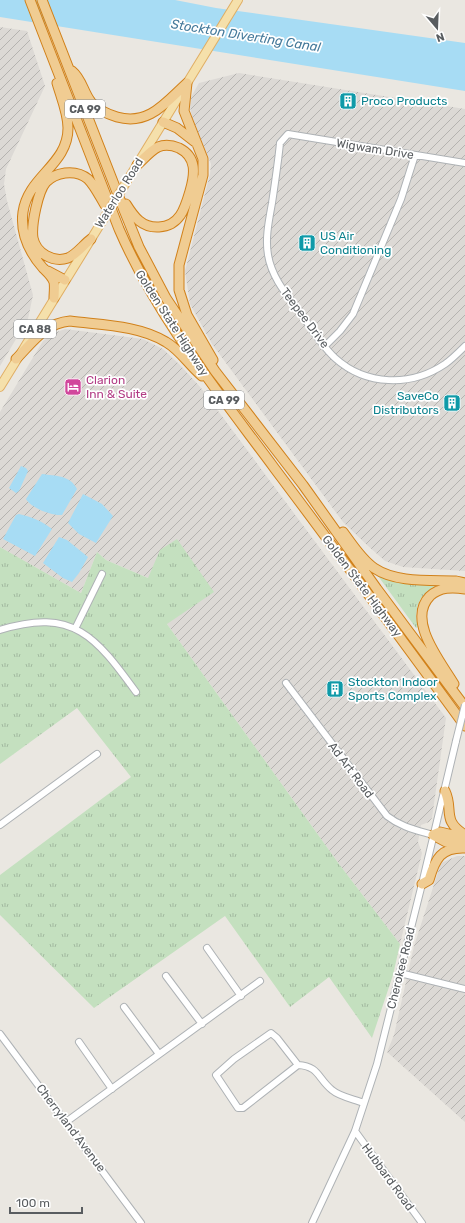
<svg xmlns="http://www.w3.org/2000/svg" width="465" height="1223" font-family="Rubik,sans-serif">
	<defs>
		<pattern id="industrial-furrows" width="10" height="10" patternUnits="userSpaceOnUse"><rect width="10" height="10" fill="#dcd9d5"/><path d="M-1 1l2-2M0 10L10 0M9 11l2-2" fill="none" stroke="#b5b3b0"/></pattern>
		<pattern id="grass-tufts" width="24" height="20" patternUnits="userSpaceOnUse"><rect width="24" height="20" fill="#c4e0bf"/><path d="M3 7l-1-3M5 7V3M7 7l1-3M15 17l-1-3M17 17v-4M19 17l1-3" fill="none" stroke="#a2b99f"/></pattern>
	</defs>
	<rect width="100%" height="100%" fill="#eae7e1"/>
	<path fill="url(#industrial-furrows)" d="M0,27l27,4 18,55 -39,83 -2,15 3,17 26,94 -5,24 -28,47z
		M239,73l226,36v462l-62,-4 -18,-6 -18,-16 -24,-23 -131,-178 -22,-40 -5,-33 25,-97 1,-10 -19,-47 -2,-10 1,-10 8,-14z
		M65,329l78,10 20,10 17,16 21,23 245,330 -14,100 -3,4 -8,3 -3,17 4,11 -22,91 -61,-80 -172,-240 -19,-46 -42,-18 -9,-8 -16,41 -81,-46v-135l43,-71 11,-8z
		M457,856h8v266l-78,-70 7,-17 20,-89 25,-77 2,-6z"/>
	<path fill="url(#grass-tufts)" d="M177,539l37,53 -47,32 172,240 61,80 -7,31 -21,63 -43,-61 -39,30 -65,-91 -131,92 -94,-93v-40l131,-98 -54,-69 -77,56v-217l81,46 16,-41 9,8 42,18 12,-28z
		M380,575l55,9v2c-16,9 -22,23 -17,41l-2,1 -38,-52z"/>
	<path fill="#a7dcf4" d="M0,0h175l41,8 249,35v48l-465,-74z
		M21,466l5,2 2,3 -9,20 -3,2 -7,-5z
		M42,474c14,2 28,1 35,15l-15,26c-10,1 -31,-7 -36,-16z
		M83,494l19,10 11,12 -17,27 -17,-9 -11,-11z
		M19,514c13,3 23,7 33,15l-17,27 -32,-17 13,-24z
		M59,537l8,3 21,17 -9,16 -7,9 -9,-4 -20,-15z"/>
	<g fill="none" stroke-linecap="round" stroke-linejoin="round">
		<defs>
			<path id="minor" d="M465,163l-177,-29 -8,9c-2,20 -5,40 -8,60 -3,17 -7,35 -4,52 4,24 20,41 34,60 10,15 20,31 33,43 31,28 76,29 110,6 7,-5 14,-12 20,-18
				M325,346l15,-15 13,-17 48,-115 14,-44
				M75,629l27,-55
				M0,630c73,-23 96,7 136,62
				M286,683l101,133c14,11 29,14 46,19
				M0,825l97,-71
				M207,948l34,48
				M400,973l65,16
				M166,976l36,48
				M124,1007l35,47
				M271,1033l6,5 21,27 -55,43h-5l-22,-33 18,-16z
				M0,1034l141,189
				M79,1042l33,47
				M298,1065c21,1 20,14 34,25 8,7 22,9 32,13
				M66,1122l194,-141
				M355,1131l67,92
				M312,1223l43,-92 22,-67 45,-180 34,-143"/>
			<path id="major" d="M127,181l111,-181
				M0,387l101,-164"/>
			<path id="highway" d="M30,0l89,229c38,88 99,163 156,240 64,85 127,171 190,257
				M42,0l82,210 15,37 27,51 49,73 88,114 74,104 88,118
				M72,71c10,8 11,21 19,31 7,8 16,12 26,15 32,9 49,-15 70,-34
				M187,83l-3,28 19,48v16l-24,90v25l8,25 26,45
				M163,122l14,6 18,14
				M126,204c8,13 16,24 33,23 21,-1 26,-19 31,-36 5,-17 7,-34 -11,-43 -7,-3 -14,-4 -21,-1 -8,4 -14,12 -21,18
				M91,239c-8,6 -14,15 -23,19 -15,5 -32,-5 -35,-20 -2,-13 5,-47 13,-56 5,-5 12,-8 19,-9 8,-1 17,1 23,6 7,7 12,18 17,26
				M48,271l17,9
				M54,298c0,-5 1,-11 0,-16 -2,-6 -7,-10 -11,-14 -14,-16 -23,-34 -20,-56 5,-36 45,-47 45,-84 0,-15 -7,-31 -11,-45
				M16,359c16,-16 29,-36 54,-38 30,4 69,4 96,21 14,8 23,23 36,34
				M343,532c9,12 18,27 31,36 22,15 56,12 82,13l9,2
				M454,684c-13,-22 -48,-64 -24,-88 10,-9 22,-9 35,-7
				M445,791c9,19 -4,29 20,44
				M433,835l13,7 18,2
				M433,835l7,-3 25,6
				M422,884l7,-4c6,-21 12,-33 36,-32"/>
		</defs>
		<use href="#minor" stroke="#aeb2b5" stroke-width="8"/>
		<use href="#major" stroke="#e0ae64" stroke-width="10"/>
		<use href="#highway" stroke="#d1811a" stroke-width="11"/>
		<use href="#minor" stroke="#fff" stroke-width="6"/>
		<use href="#major" stroke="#f5e0ab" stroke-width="8"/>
		<use href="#highway" stroke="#f0cc92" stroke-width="9"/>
		<defs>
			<path id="minor-bridge" d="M456,741l9,-36"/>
			<path id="major-bridge" d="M101,223l26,-42"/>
		</defs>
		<use href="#minor-bridge" stroke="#aeb2b5" stroke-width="8" stroke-linecap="butt"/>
		<use href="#major-bridge" stroke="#e0ae64" stroke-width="10" stroke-linecap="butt"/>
		<use href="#minor-bridge" stroke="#fff" stroke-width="6"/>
		<use href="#major-bridge" stroke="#f5e0ab" stroke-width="8"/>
	</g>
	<defs>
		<symbol id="building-square" viewBox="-11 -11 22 22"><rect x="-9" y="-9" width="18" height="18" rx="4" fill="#0f9aa8" stroke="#fff"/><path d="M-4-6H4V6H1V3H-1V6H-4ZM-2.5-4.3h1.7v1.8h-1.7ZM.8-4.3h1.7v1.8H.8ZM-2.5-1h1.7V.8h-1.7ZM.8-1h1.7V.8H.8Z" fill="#fff"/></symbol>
		<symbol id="hotel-square" viewBox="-11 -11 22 22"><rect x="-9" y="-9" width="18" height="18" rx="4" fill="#d1479c" stroke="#fff"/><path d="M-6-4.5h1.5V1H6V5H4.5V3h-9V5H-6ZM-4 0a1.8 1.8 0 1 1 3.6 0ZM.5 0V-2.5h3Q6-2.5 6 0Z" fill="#fff"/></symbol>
	</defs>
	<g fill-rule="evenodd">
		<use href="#building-square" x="338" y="91" width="20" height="20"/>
		<use href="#building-square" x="297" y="233" width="20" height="20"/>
		<use href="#hotel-square" x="63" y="377" width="20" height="20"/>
		<use href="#building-square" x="442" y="393" width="20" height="20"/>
		<use href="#building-square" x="325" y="679" width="20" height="20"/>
	</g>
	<g text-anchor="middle" stroke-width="3.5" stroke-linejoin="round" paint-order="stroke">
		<g fill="#fff" stroke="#8b8e90" stroke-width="1">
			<rect x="65" y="100" width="40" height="18" rx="3"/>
			<rect x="14" y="320" width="42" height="18" rx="3"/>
			<rect x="204" y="391" width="40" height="18" rx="3"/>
		</g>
		<g font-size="11" font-weight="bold" fill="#595d60">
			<text x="85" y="113">CA 99</text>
			<text x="35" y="333">CA 88</text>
			<text x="224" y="404">CA 99</text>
		</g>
		<g font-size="12" fill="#0d838f" stroke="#fff" text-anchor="start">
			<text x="361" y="105">Proco Products</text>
			<text x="320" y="240">US Air<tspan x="320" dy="14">Conditioning</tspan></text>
			<text x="439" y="400" text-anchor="end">SaveCo<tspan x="439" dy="14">Distributors</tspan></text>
			<text x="348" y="686">Stockton Indoor<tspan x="348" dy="14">Sports Complex</tspan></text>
		</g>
		<g font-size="12" fill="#595d60" stroke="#fff">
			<text transform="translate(375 149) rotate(9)" y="4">Wigwam Drive</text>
			<text transform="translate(119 193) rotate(-58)" y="4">Waterloo Road</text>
			<text transform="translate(305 318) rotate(53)" y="4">Teepee Drive</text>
			<text transform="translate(172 323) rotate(57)" y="4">Golden State Highway</text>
			<text transform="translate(362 586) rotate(53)" y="4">Golden State Highway</text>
			<text transform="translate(351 770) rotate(53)" y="4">Ad Art Road</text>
			<text transform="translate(401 968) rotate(-76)" y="4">Cherokee Road</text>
			<text transform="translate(71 1128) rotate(53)" y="4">Cherryland Avenue</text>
			<text transform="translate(388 1177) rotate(54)" y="4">Hubbard Road</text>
		</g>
		<g font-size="12" fill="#b23c85" stroke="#fff" text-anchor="start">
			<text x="86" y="384">Clarion<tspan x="86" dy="14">Inn &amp; Suite</tspan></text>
		</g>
		<g font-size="13" font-style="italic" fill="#457a9b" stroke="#fff">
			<text transform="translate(246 35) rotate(9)" y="5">Stockton Diverting Canal</text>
		</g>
	</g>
	<g transform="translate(437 28) rotate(161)" stroke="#ffffff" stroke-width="3" paint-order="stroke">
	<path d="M0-3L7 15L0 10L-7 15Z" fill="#595d60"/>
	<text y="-6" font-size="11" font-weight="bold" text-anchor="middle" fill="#595d60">N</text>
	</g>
	<path d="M10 1207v6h72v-6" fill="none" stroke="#595d60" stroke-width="2"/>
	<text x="16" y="1207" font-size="12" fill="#595d60" stroke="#ffffff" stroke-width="3" paint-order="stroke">100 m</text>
</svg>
